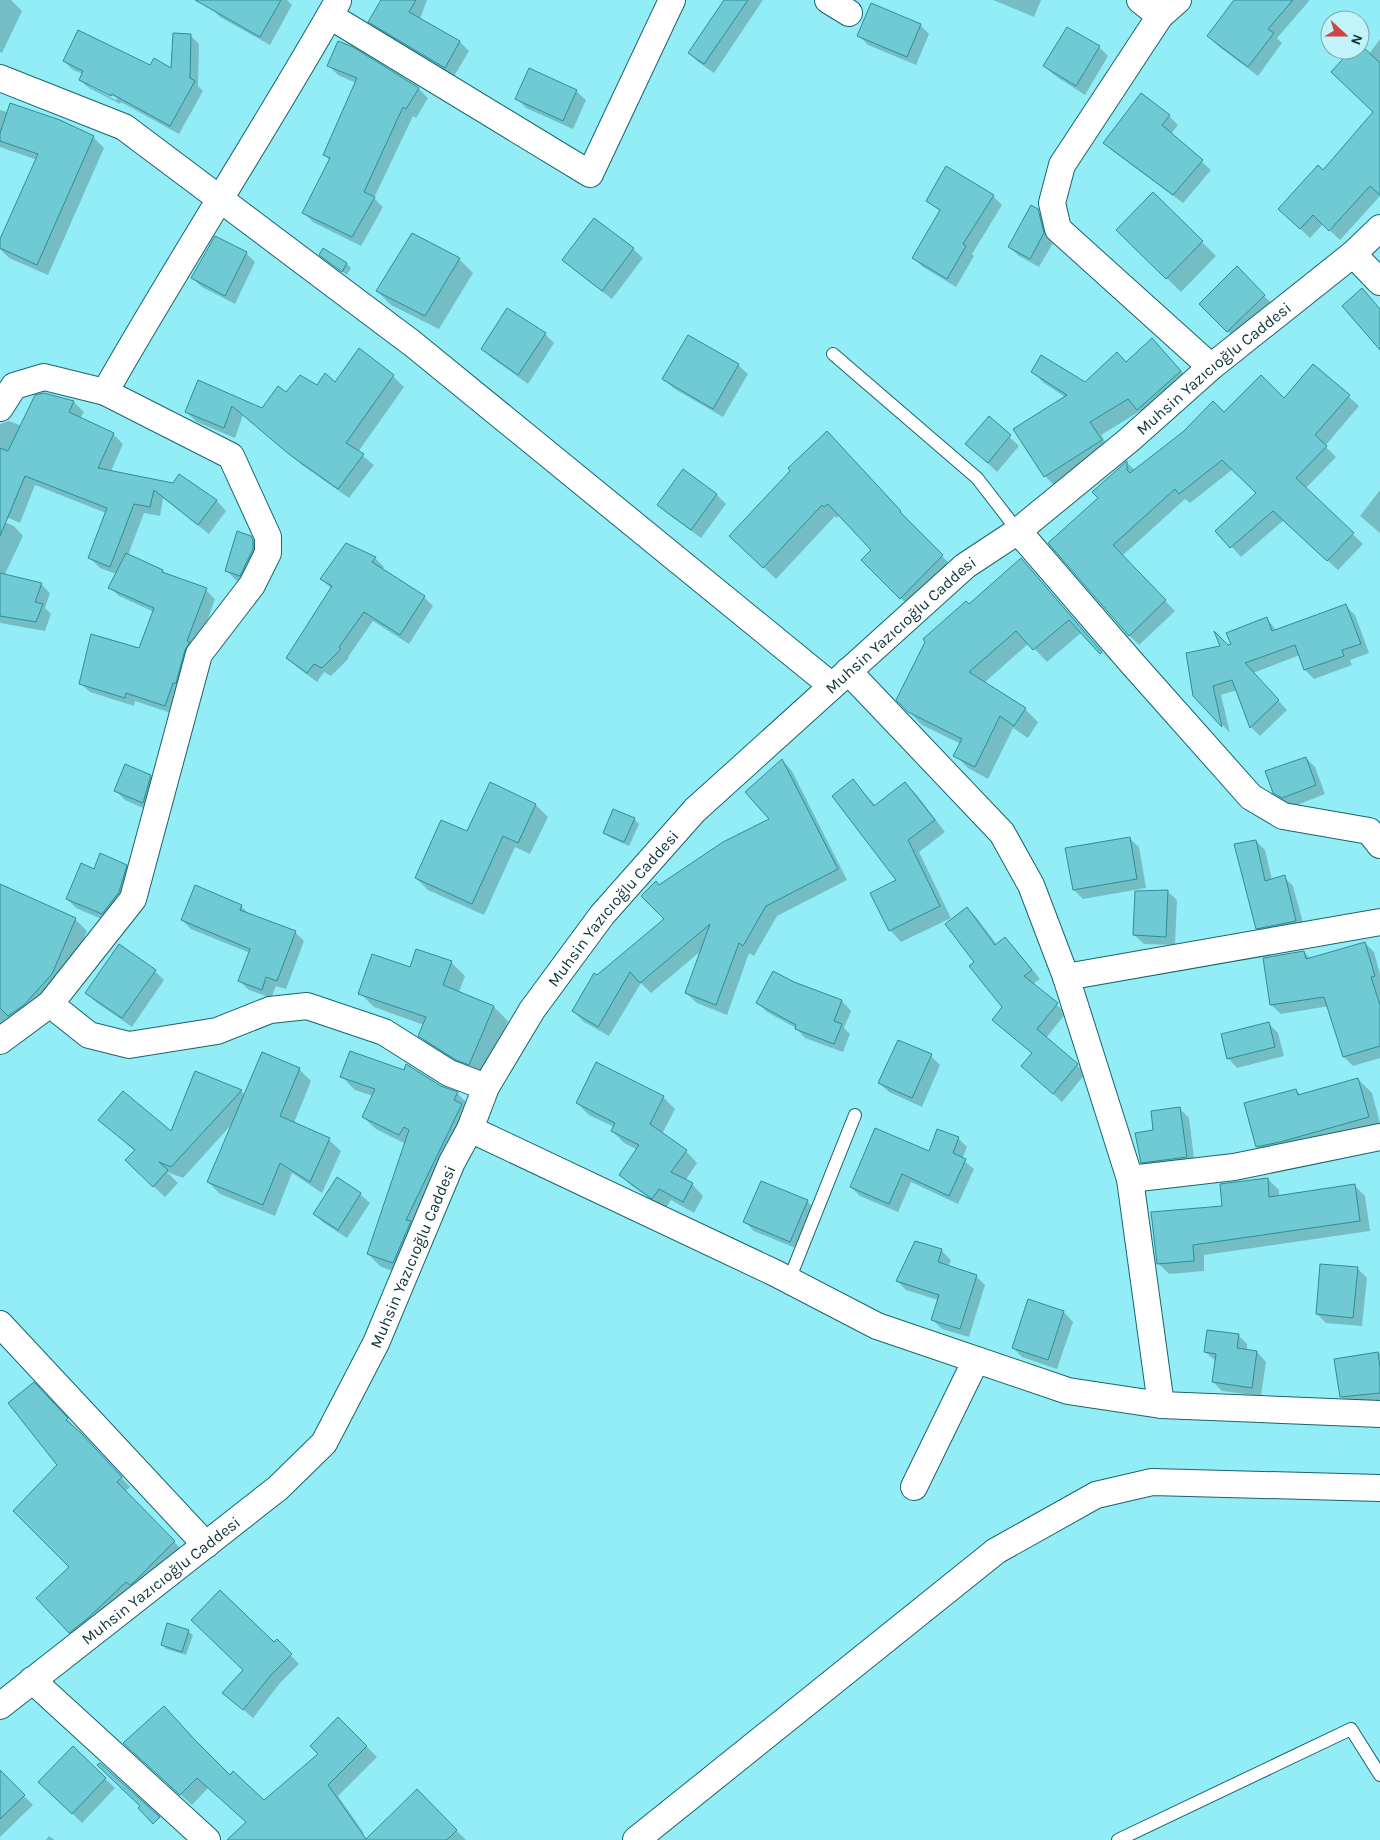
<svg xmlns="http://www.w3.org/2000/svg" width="1380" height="1840" viewBox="0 0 1380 1840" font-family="Karla,sans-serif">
<rect width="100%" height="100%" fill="#93edf7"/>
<g fill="#0003" fill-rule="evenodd">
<path d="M0,0H11L22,11L2,53L0,52Z"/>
<path d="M216,0H287L292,5L270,45L220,17L211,8Z"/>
<path d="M382,0H427L420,19L460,42L469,51L454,76L379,31L370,21Z"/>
<path d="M725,0H763L714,73L698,62L689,53Z"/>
<path d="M993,0H1041L1034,17Z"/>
<path d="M1236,0H1310L1277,38L1282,43L1258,76L1218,46L1208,36Z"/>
<path d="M920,25L929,34L916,65L868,45L859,36Z"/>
<path d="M190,35L199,44L198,86L203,91L179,134L121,102L120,104L89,88L80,80L83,74L73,70L64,61L151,67L172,70ZM89,84L117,98L116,100L89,86Z"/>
<path d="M1380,39V196L1340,240L1323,224L1310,238L1290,219L1323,172L1375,113L1353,50H1360V46L1369,54Z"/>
<path d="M1099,47L1108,56L1085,95L1054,75L1045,66Z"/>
<path d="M352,48L419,89L428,98L416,118L413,116L374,198L383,207L361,246L313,222L304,213L330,161L325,155L356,83L338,75L329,66Z"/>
<path d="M576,91L586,100L573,129L526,108L517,99Z"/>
<path d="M0,110L93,137L104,148L48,275L9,258L0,249V242L37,160L0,147Z"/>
<path d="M1169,116L1178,125L1171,134L1211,170L1183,203L1114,152L1105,143Z"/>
<path d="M947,168L993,196L1002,205L972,254L974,256L956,287L923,267L914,258L941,212L928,201Z"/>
<path d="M1153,194L1216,256L1181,292L1117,230Z"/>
<path d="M1037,210L1047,220L1053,243L1039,267L1019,256L1009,247Z"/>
<path d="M594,220L633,249L643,258L612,299L573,269L564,260Z"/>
<path d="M246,253L255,262L235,304L202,287L192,278Z"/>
<path d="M325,259L347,264L351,268L347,275Z"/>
<path d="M459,259L473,273L439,329L391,305L377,291Z"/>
<path d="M1237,268L1273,305L1237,341L1201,304Z"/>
<path d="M545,334L554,343L528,384L492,358L482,349Z"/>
<path d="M689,336L738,365L748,374L723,417L673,388L664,379Z"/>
<path d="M1152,339L1192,383L1150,421L1140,411L1101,435L1112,452L1057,488L1045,476L1065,397L1044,383L1032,371L1085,383L1126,363Z"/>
<path d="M359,349L393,376L404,387L358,452L374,465L349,498L302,465L243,415L235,438L197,422L186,412L198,382L262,410L317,387L335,383Z"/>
<path d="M1313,365L1359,406L1325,446L1336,457L1305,489L1363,544L1338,570L1284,520L1241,557L1217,531L1258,493L1233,469L1190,503L1185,499L1122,556L1175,611L1139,645L1129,635L1099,498L1094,492L1127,463L1135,470L1224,414L1284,399Z"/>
<path d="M74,402L84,412L80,418L113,434L123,444L111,471L174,484L179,476L217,501L226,511L209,534L163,498L160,516L144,513L128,555L163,571L166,575L206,590L215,599L174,714L135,701L134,706L90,692L80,683L140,650L154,612L119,596L110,587L116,574L100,568L90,558L106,513L35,485L20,523L0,514V424L9,421L22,426Z"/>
<path d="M989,418L1019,446L997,472L967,444Z"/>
<path d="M839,445L912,524L911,525L954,568L913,610L862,560L873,550L840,515L837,518L835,516L776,579L743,548Z"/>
<path d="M683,471L717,495L726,504L701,538L668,514L659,505Z"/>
<path d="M1380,490V533L1360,516Z"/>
<path d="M0,520L14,526L23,536L4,576L41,584L50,593L45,608L51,614L45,631L0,623Z"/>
<path d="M250,537L260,547L249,585L236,580L227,571Z"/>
<path d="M375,558L384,567L382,570L424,597L433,606L409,644L373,621L348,657L349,658L331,676L324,672L317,682L297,667L287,658L332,589L321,579Z"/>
<path d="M1021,560L1114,665L1082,632L1047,662L1029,643L984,683L1025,709L1038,722L1028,738L1013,728L988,779L968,768L955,755L961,744L922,725L898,700L969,605Z"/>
<path d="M1346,606L1355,615L1369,653L1350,660L1352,665L1314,679L1305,670L1300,655L1253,673L1287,710L1260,736L1251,727L1237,690L1221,695L1230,733L1194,695L1228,646L1267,619L1277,631Z"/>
<path d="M1306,758L1315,767L1325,794L1292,807L1284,802L1274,792Z"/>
<path d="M782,760L792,771L847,880L777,916L754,956L749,953L727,1015L697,1003L686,993L702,950L651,993L641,983L609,1036L584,1022L573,1011L597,977L666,919L659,886L771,819Z"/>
<path d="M150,776L159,786L152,812L125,800L115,790Z"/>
<path d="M853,781L876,806L905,783L917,795L945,832L919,852L951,918L901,942L890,930L897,881Z"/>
<path d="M536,805L548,817L530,854L515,847L484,915L428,890L416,878L468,833Z"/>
<path d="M634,819L639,824L629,846L609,837L605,833Z"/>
<path d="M1129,838L1139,847L1146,888L1083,899L1074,890Z"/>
<path d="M1256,841L1265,850L1272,880L1284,877L1293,886L1305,930L1266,937L1257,928Z"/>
<path d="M126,866L135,875L111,923L76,908L67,899L94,871Z"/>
<path d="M0,886L75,919L87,931L64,986L0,1033Z"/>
<path d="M1167,891L1177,900L1175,945L1144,944L1134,935Z"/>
<path d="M241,906L250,915L295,932L304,941L286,989L276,986L271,998L249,990L239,981L250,953L191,929L182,920Z"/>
<path d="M967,908L976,917L997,945L1005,938L1014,947L1040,979L1033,984L1066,1013L1046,1038L1086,1073L1062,1102L1022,1066L1033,1054L993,1020L1004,1007L976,963Z"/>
<path d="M1365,943L1374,952L1380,974V1058L1353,1066L1344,1057L1329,1006L1281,1014L1271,1005L1304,952L1311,959Z"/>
<path d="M451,962L465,976L459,992L494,1007L508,1021L483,1078L434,1050L420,1036L424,1025L374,1007L360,993L410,969Z"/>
<path d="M155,971L164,980L132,1027L96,1002L86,993Z"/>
<path d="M794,984L842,1001L851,1011L844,1028L850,1034L843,1052L805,1038L796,1028L767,1012L758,1003Z"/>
<path d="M1269,1024L1278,1033L1284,1056L1237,1068L1228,1058Z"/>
<path d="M931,1056L940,1065L922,1107L889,1092L879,1083Z"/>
<path d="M299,1069L311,1081L294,1123L329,1140L341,1151L322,1193L292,1173L275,1216L220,1194L208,1182L233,1123L183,1178L167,1172L178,1183L165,1197L138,1172L135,1151L100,1120L171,1133L241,1091L245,1095Z"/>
<path d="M342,1077L440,1087L457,1093L470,1106L406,1275L381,1267L368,1254L406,1144L376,1129L363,1117L373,1096L355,1090Z"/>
<path d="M1358,1079L1372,1093L1380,1123V1131L1272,1161L1257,1146L1296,1090L1301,1095Z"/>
<path d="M663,1097L675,1109L662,1134L686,1151L697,1163L685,1181L692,1184L703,1196L694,1213L671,1200L665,1209L632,1186L620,1175L638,1150L624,1143L612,1131L614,1127L589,1115L577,1103Z"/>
<path d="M1180,1109L1189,1118L1195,1166L1151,1171L1142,1162L1155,1131Z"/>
<path d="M958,1138L967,1147L962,1159L974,1169L958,1204L911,1182L898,1212L860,1196L851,1187L930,1153Z"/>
<path d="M337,1179L360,1194L370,1203L347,1238L324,1223L314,1214Z"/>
<path d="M1268,1179L1279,1190V1196L1354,1185L1365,1196L1370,1231L1204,1255V1271L1169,1274L1158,1263L1223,1207Z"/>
<path d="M807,1201L816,1211L800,1250L754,1231L745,1222Z"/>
<path d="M941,1250L951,1260L948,1267L976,1276L985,1285L969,1337L942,1329L932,1319L938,1300L906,1290L897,1281Z"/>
<path d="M1357,1268L1367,1278L1362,1326L1326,1323L1317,1314Z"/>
<path d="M1029,1301L1064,1312L1073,1322L1057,1369L1022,1357L1013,1348Z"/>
<path d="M1238,1335L1247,1344V1351L1257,1352L1266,1362L1261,1396L1222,1391L1213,1382L1216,1361L1205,1352Z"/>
<path d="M1380,1353V1403L1351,1406L1342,1397L1336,1360Z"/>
<path d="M43,1393L130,1487L125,1492L183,1551L79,1641L70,1632L71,1567L59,1465Z"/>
<path d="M188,1631L193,1635L186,1655L166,1649L162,1644Z"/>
<path d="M277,1641L299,1664L280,1683L253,1718L224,1693Z"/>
<path d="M338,1718L377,1757L338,1796L364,1833L354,1840H229L247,1823L209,1787L192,1805L135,1753L203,1751L230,1776L264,1801L320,1754Z"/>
<path d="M73,1748L115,1788L82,1823L49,1791Z"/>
<path d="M8,1780L33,1805L0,1837V1788Z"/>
<path d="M417,1791L466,1840H368Z"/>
<path d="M49,1836L55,1840H46Z"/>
</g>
<g fill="#70cad4" stroke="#2e8d97">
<path d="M195,0H281L260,37Z"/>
<path d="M381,0H416L409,12L460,41L445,68L368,22Z"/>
<path d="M724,0H748L704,64L688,53Z"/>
<path d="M1234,0H1293L1268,29L1274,33L1248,67L1207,36Z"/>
<path d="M871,3L921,24L907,57L857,36Z"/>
<path d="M1067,27L1100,46L1076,86L1043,66Z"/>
<path d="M78,30L150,65L154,58L171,68L173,33L191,34L190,78L195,81L170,126L112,94L111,96L79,80L83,71L63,61Z"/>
<path d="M338,41L353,47L419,88L406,109L403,107L364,192L375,197L352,237L302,213L330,158L323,155L357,78L327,66Z"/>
<path d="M1360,44L1380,63V195L1370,186L1329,231L1313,215L1300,229L1278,209L1318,165L1323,170L1373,112L1331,72L1351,50H1360Z"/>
<path d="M529,68L577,90L563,121L515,99Z"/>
<path d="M1141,93L1170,115L1162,125L1203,160L1173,195L1103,143Z"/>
<path d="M10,103L60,120L94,136L37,265L0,248V239L38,154L0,141V133Z"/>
<path d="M946,166L994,195L963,244L966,246L947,279L912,258L940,210L926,201Z"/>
<path d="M1153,192L1203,241L1166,279L1116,230Z"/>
<path d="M1031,205L1038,209L1044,233L1030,259L1008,247Z"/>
<path d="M594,218L634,248L602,291L562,260Z"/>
<path d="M412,233L460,258L425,316L376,291Z"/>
<path d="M215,236L247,252L225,296L191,278Z"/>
<path d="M323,248L347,263L342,272L319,255Z"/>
<path d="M1237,266L1265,295L1227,332L1199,304Z"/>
<path d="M1362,288L1380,309V350L1342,306Z"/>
<path d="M507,308L546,333L518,375L481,349Z"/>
<path d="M688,335L739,364L713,409L662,379Z"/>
<path d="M1152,338L1181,371L1137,410L1128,399L1090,422L1102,440L1044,477L1013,429L1067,395L1031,372L1041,355L1085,382L1117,352L1126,362Z"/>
<path d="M359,348L394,375L346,443L364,454L338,489L290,455L232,406L224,428L185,412L198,380L262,408L278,386L286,392L300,375L317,385L325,373L335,382Z"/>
<path d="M1313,364L1350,395L1315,435L1327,446L1296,478L1354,533L1327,561L1273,511L1230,548L1215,531L1256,493L1222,460L1179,494L1175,489L1113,545L1166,600L1129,636L1048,543L1098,498L1092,492L1127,461V470L1130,473L1184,431L1213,401L1224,412L1261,375L1284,398Z"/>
<path d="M44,393L74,401L69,412L114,433L98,468L173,483L179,474L217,500L198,525L154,490L150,507L134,504L110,567L88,558L107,508L25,476L0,536V448L8,451L35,395Z"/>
<path d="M989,416L1011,435L988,463L965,444Z"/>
<path d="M827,431L901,511L900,512L943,555L900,599L861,560L871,550L828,504L824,507L822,505L763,568L729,536L790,471L788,468Z"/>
<path d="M683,469L717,494L691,530L657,505Z"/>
<path d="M237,531L251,536L253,540V549L240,576L225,571Z"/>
<path d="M346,543L376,557L372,562L425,596L400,635L364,612L339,647L341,649L322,668L314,664L307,673L286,658L332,586L320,579Z"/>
<path d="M126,553L163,570L162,572L207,588L187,641L190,642L185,650L176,683H173L165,706L126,693L125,698L79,684L91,634L139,648L154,608L108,588Z"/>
<path d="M1021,558L1102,652L1100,654L1069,620L1033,650L1016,631L969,672L1026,708L1014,726L1000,716L975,767L953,756L962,739L908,712L896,700L925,642L923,639L966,601L969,604Z"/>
<path d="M0,573L42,583L35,602L43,604L36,622L0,616Z"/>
<path d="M1346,604L1361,644L1342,650L1344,656L1304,670L1295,645L1245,663L1279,700L1250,728L1232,680L1213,686L1222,727L1193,696L1186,653L1220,646L1214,631L1228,645L1231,644L1226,633L1267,617L1272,631Z"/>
<path d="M1306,757L1316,785L1282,798L1273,793L1265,771Z"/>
<path d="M782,759L838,869L766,906L743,946L739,943L716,1005L685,993L710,924L640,983L630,972L598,1027L572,1011L594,973L597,975L664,919L641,896L656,881L659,885L723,842L769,819L745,792Z"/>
<path d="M125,764L151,775L143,803L114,791Z"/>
<path d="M853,779L874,806L905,782L935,820L908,840L940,906L889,931L870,893L896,880L832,796Z"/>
<path d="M490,782L536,804L518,843L503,836L472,904L415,878L441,820L467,831Z"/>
<path d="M613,809L635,818L624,842L603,833Z"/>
<path d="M1130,837L1137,879L1073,890L1065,848Z"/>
<path d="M1256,840L1265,881L1285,875L1296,921L1256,929L1234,844Z"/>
<path d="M100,853L127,865L119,892L102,914L66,899L81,863L94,869Z"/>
<path d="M0,884L76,918L52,974L24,1005L8,1016L0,1008Z"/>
<path d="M195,885L242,905L240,910L296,931L277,981L266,977L262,990L238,981L250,949L181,920Z"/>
<path d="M1168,890L1166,937L1133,935L1135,891Z"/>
<path d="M967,907L995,945L1005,937L1032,970L1024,976L1058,1003L1037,1029L1078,1064L1053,1094L1021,1066L1032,1053L992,1020L1002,1007L969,966L974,962L945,924Z"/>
<path d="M1365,942L1375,976L1371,977L1380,1005V1046L1343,1057L1324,997L1270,1005L1263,958L1304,951L1306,959Z"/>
<path d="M119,944L156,970L122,1018L85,993Z"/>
<path d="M416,949L452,961L443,985L494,1006L469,1065L456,1060L418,1036L426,1017L358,994L372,954L410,967Z"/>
<path d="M773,971L794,982L842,1000L834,1021L842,1024L834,1044L795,1029L796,1025L756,1003Z"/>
<path d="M1269,1022L1275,1047L1227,1059L1221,1034Z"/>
<path d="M898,1040L932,1054L912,1098L878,1083Z"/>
<path d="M350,1051L404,1070L406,1064L441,1086L458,1092L454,1100L462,1104L406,1220L411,1221L393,1263L367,1254L409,1130L404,1127L399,1135L362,1117L375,1089L340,1077Z"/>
<path d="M262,1052L300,1068L280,1116L330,1138L310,1182L280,1163L263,1205L207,1182Z"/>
<path d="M596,1062L664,1096L650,1124L687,1150L671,1172L693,1183L683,1202L659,1189L652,1199L619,1175L639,1145L611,1131L615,1123L576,1103Z"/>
<path d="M195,1071L242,1090L171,1167L159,1162L168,1170L153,1187L125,1160L135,1150L98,1120L123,1091L171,1131Z"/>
<path d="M1358,1078L1369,1117L1280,1142L1256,1147L1244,1103L1296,1089L1298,1095Z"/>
<path d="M1180,1107L1187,1157L1141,1163L1135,1133L1153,1130L1151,1111Z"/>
<path d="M875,1128L929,1151L937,1129L959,1137L953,1153L966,1159L949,1196L902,1174L889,1204L850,1187Z"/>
<path d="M337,1177L361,1193L338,1230L313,1214Z"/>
<path d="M1268,1178L1269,1197L1355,1184L1360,1221L1193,1245L1194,1261L1157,1264L1151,1212L1222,1206L1220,1184Z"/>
<path d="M761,1181L808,1200L790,1242L743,1222Z"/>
<path d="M915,1241L942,1249L938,1262L977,1275L960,1329L931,1320L939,1295L896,1281Z"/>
<path d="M1320,1264L1358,1267L1353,1318L1316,1314Z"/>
<path d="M1028,1299L1064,1311L1048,1360L1012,1348Z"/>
<path d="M1207,1330L1239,1334L1237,1348L1257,1351L1252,1388L1212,1382L1216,1354L1204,1352Z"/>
<path d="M1378,1352L1380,1368V1393L1340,1397L1334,1359Z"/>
<path d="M34,1382L68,1418L66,1420L81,1433L122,1477L117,1482L175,1541L134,1582L130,1585L126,1582L88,1618L69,1633L36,1598L69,1567L13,1511L57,1465L8,1403Z"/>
<path d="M220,1590L274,1642L277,1639L292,1654L271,1675L243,1710L222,1693L243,1670L191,1620Z"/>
<path d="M167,1623L189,1630L182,1652L161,1645Z"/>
<path d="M164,1706L195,1740L230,1775L233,1771L264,1800L318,1754L310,1746L338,1717L367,1746L328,1785L366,1839L417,1789L457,1830L447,1840H227L246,1822L197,1778L180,1795L123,1743Z"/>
<path d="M73,1746L106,1778L72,1814L38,1782Z"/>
<path d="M100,1763L160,1817L153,1824L138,1808L140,1806L97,1765Z"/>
<path d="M0,1770L25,1795L0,1819Z"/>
</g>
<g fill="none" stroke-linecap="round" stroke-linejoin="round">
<defs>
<g id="lane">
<path d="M833,354L977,478L1018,531"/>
<path d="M789,1280L855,1115"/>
<path d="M1118,1840L1351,1729L1380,1775"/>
</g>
<g id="street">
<path d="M828,0L849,13"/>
<path d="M1140,0L1160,16"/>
<path d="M1178,0L1160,16L1062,165L1052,203L1058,229L1211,367"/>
<path d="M330,16L590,174L672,0"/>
<path d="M0,78L124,127L413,344L832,686"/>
<path d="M1353,254L1380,282"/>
<path d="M105,392C180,260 263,133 338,1"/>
<path d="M0,408L14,386L44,377L105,392L231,456L268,537V553L252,585L199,654L133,899L50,1004L0,1041"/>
<path d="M1018,531L1131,662L1251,797L1283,816L1369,831L1380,845"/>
<path d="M848,671L1002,833L1031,885L1066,977L1130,1179L1161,1405"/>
<path d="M1066,977L1380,922"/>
<path d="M50,1004L89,1035L129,1045L217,1031L270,1010L307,1006L384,1032L449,1073L486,1087"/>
<path d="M470,1129L775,1273L877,1326L1068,1391L1161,1405L1380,1414"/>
<path d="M1130,1179L1234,1167L1380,1137"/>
<path d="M0,1324L206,1545"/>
<path d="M914,1487L976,1360"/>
<path d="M32,1680L207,1840"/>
<path id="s1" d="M0,1706L278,1488L324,1443L376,1343L452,1162L470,1129L486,1087L532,1010L602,915L695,810L965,566L1018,531L1129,440L1211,367L1353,254L1380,228"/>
<path d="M636,1840L996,1551L1096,1495L1152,1482L1380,1488"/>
</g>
</defs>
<use href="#lane" stroke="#1b646c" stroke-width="14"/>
<use href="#street" stroke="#1b646c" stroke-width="28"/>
<use href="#lane" stroke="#fff" stroke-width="12"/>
<use href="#street" stroke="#fff" stroke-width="26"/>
</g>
<g text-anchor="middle" stroke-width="4.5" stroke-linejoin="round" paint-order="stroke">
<g font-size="16" fill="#0e353a" stroke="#c1f4fa">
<text dy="6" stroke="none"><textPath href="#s1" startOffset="1839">Muhsin Yazıcıoğlu Caddesi</textPath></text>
<text dy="6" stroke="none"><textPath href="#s1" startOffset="1434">Muhsin Yazıcıoğlu Caddesi</textPath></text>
<text dy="6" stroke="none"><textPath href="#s1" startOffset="1029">Muhsin Yazıcıoğlu Caddesi</textPath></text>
<text dy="6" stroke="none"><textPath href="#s1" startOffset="624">Muhsin Yazıcıoğlu Caddesi</textPath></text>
<text dy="6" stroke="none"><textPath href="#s1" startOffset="204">Muhsin Yazıcıoğlu Caddesi</textPath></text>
</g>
</g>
<g transform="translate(1345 35) rotate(111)"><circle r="24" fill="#c1f4fa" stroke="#79a8ad"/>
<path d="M0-4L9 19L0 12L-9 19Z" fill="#d24341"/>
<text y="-8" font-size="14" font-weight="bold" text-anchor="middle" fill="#0e353a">N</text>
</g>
</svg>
